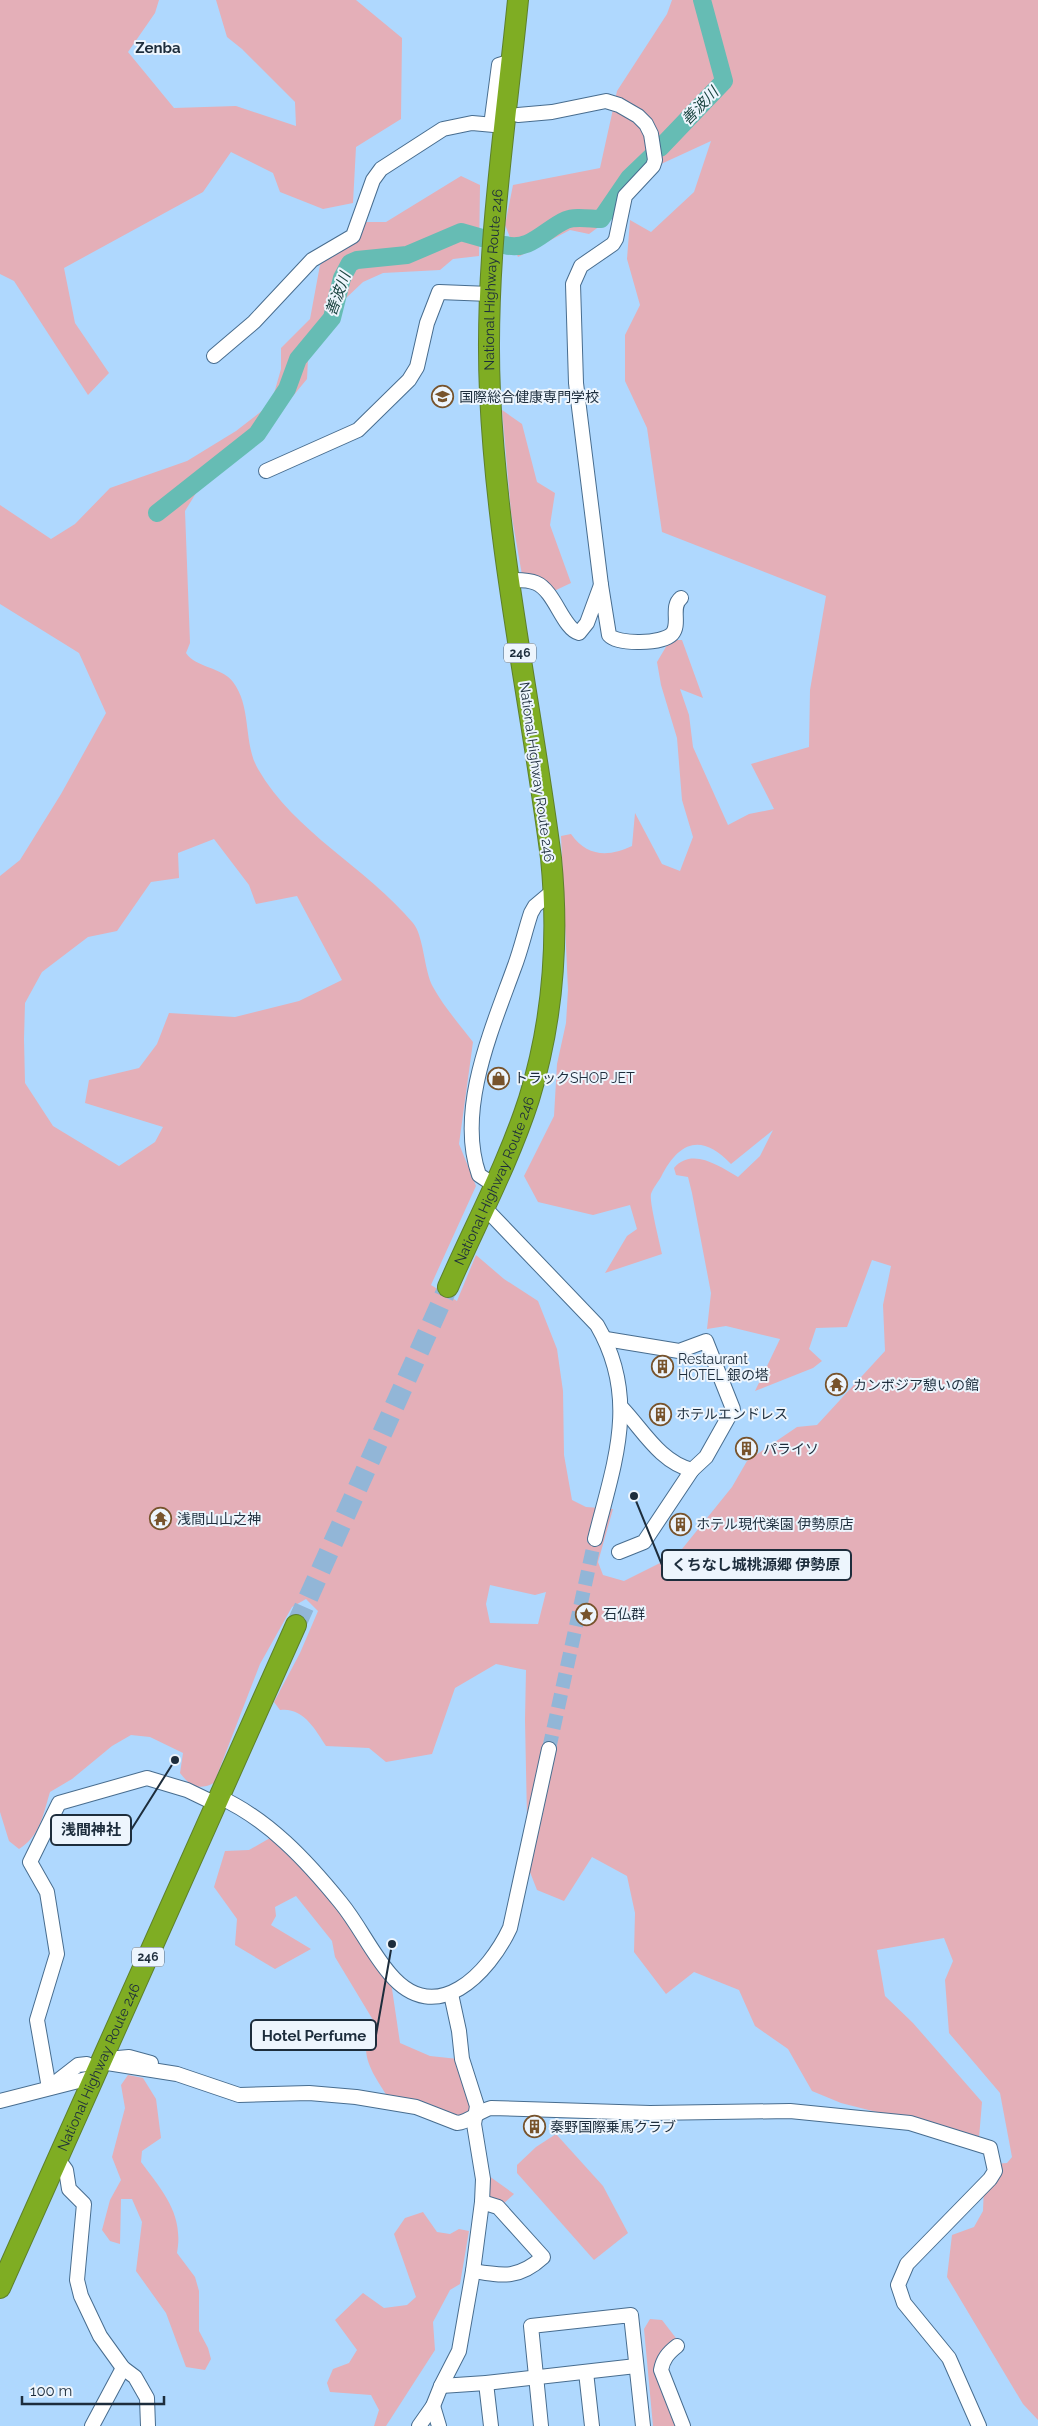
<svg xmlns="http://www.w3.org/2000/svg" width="1038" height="2426" viewBox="0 0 1038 2426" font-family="Raleway,'Noto Sans JP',sans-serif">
<rect width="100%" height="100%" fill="#afd8fe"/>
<g fill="#e4afb8" fill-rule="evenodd">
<path d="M0,0H159L155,13L128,52L174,108L236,106L296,126L295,102L242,49L227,37L216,0H356L402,38L401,119L356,147L353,203L323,209L280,192L273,173L231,152L203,192L64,268L75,323L109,373L88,395L14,281L0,274Z"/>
<path d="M672,0H1038V2420L1023,2404L947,2277L952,2235L974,2227L983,2211L984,2185L994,2164L1007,2163L1012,2157L1000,2093L949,2033L945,1980L953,1961L944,1938L877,1950L885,1996L913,2023L982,2102L979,2138L841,2103L812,2091L788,2049L755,2026L739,1990L694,1972L666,1994L634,1952L635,1913L627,1876L592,1857L564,1901L537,1890L528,1867L525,1720L526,1670L496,1664L455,1688L432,1754L386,1762L369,1748L326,1746C315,1729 303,1707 280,1710L274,1702L300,1653L318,1611L306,1599L292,1607L260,1664L214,1783C198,1791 190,1786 180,1773L183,1753L150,1737L131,1735L112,1746L72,1779L50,1792C43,1815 40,1836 19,1849L9,1841L0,1812V876L20,860L61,794L106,713L79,653L0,604V505L51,539L75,524L110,488L187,461L236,431L271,404L281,369V348L310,319L320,265L366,222H386L461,176L480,185L479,256L453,259L440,270L383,273L363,282L344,300L329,330L308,359L307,379L283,408L201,485L185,511L190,643L186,653C196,668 222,667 233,682C252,707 243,743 258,769C295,833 366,867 413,923C424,936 424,971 433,987C444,1007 460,1025 473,1042L459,1144L476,1186L431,1285L457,1301L476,1255L504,1279L538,1301L557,1349L563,1391L564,1455L572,1500L586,1507L613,1509L598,1562L603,1575L624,1581L678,1554L732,1487L747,1461L797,1427L817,1425L885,1351L883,1305L891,1266L872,1260L847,1327L816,1328L809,1349L822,1361L813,1368L755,1391L780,1339L726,1326L707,1329L711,1293L692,1193L688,1177L676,1175L674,1168C692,1147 719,1166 738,1177L760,1156L773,1130L731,1164C702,1133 679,1141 661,1177C658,1182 653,1188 651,1194C649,1201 660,1244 662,1254L605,1273L627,1236L637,1229L630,1205L593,1215L538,1202L524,1176L554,1116L557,1064L566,1023L568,990L561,836L571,834C587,857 609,857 632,846L635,813L662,864L680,871L693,837L682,800L677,738L661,685L657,662L670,640H682L703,698L680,689L689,715L693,747L728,825L749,814L774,809L751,764L809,747L810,690L826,596L662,532L647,428L625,381V335L640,305L627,259L630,220L651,232L694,192L711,141L622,182L615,215L589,234L570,230L518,257L505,225L513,185L600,168L617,91L667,14ZM214,839L249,885L256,904L297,896L342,980L299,1001L235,1017L169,1013L157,1044L139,1068L89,1080L85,1103L163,1127L155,1142L119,1166L53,1126L25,1083L24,1039L25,1003L42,972L88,937L117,931L151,882L179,878L178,853ZM490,1585L535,1595L546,1592L538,1624L490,1623L486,1604Z"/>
<path d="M502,410L522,424L537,482L555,493L550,525L571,583L554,591L522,575L511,512Z"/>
<path d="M270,1838L324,1890L391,1982L400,2043L430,2056L458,2059L472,2110L458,2118L389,2099C371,2070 357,2055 373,2020L335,1957L332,1941L296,1896L275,1907L276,1916L271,1925L311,1949L275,1969L235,1945L237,1919L214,1887L225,1851L249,1850Z"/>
<path d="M128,2075L143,2078L156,2099L161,2138L142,2151L141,2162C163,2192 184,2214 177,2253L195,2277L199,2291V2331L208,2348L211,2359L205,2370L186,2367L166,2313L136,2271L142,2222L132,2199H121L120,2244L110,2241L102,2230L110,2200L121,2180L112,2157L125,2108L121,2085Z"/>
<path d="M556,2134L603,2186L628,2233L594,2260L517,2173V2165L536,2147Z"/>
<path d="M489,2176L514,2194L502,2205L488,2197Z"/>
<path d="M423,2212L437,2232L450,2234L459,2229L469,2231L460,2284L450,2290L433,2322L435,2350L386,2426H374L379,2410L371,2395L330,2392L327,2383L333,2369L349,2363L357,2350L335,2320L363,2293L384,2308L407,2305L416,2297L394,2234L405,2218Z"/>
<path d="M650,2319L662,2320L679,2342L661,2360L679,2426H653L644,2329Z"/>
</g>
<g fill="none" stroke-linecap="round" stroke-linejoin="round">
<g stroke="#66bcb4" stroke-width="18">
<path d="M660,148L724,81L702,0"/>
<path d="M505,245C530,252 545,229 566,220C575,216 591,219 601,219L629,178L652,156"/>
<path d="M157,513L257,434L287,389L298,359L332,318L342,278L350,263L357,260L407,255L461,232L482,238"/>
</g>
<path stroke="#92b6d7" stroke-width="14" stroke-dasharray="14 7" stroke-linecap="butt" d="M549,1749L595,1539"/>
<path stroke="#92b6d7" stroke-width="20" stroke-dasharray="20 10" stroke-linecap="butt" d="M296,1625L448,1287"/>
<defs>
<g id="minor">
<path d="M518,115L552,112L606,101L619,105L638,116L646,124L651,134L655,160L653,166L625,196L616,239L613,244L581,266L573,284L576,383L601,585"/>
<path d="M492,118L499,65L512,61"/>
<path d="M214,356L254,322L312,260L353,236L373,180L381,169L443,129L472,123L505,126"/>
<path d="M266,471L358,430L409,380L417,367L427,323L439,292L490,294"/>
<path d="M508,580C517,580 527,579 536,583C555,591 563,629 579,633L587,623L601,585L609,635C618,645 662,644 672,634C681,624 670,607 681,598"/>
<path d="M494,1185L479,1175C456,1110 492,1029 514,968C521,950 525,931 531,913L535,906L554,890"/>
<path d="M484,1207L597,1325C640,1399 614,1463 595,1539"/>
<path d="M606,1339L679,1351L706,1341L733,1409L706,1457L692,1470C660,1462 643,1430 622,1408"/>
<path d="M619,1552L644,1542L692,1470"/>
<path d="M219,1797C268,1819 307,1861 341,1903C359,1925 371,1952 390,1974C436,2029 489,1973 510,1928L549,1749"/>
<path d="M118,2058L129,2057L151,2063"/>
<path d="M101,2062L177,2074L239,2095L309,2093L356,2097L416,2107L457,2123C470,2122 478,2111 491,2108L650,2113L790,2111L910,2123L990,2148L995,2171L990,2179L907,2264L898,2285L904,2303L949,2358L979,2426"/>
<path d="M51,2086L78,2065L87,2064"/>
<path d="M49,2088L37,2020L57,1954L47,1892L30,1862L59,1803L147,1778L187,1790L216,1804"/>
<path d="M0,2101L94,2077"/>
<path d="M58,2159L66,2170L69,2189L84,2204L77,2280L81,2296L100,2336L123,2368L135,2377L147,2398L148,2426"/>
<path d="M473,2271C503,2276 519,2279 543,2257L498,2207L482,2202"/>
<path d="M677,2346C668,2353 663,2359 661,2370L683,2426"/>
<path d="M586,2372L592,2426"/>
<path d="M486,2383L491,2426"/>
<path d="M441,2386L486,2383L636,2366"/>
<path d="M433,2406L439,2426"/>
<path d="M92,2426L123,2368"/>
<path d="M419,2426L433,2406L441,2386L459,2351L473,2271L482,2202L483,2179L474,2124L477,2106L462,2059L459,2031L451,1994"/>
<path d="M541,2426L531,2326L631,2315L643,2426"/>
</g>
<g id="highway">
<path id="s1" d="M448,1287C475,1225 508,1164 529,1099C553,1021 559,939 551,858C531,703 497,550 490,393C484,262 505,131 518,0"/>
<path id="s2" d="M0,2288L296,1625"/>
</g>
</defs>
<use href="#minor" stroke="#486d8f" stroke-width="16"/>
<use href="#highway" stroke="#5d802c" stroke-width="22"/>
<use href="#minor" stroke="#fff" stroke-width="14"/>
<use href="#highway" stroke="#7fad23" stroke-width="20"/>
</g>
<defs>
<symbol id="school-ring" viewBox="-11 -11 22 22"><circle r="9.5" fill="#edf5fd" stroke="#77532c" stroke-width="1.5"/><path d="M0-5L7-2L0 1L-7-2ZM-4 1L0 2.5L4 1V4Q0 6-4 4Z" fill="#77532c"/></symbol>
<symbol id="shop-ring" viewBox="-11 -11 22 22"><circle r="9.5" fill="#edf5fd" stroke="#77532c" stroke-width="1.5"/><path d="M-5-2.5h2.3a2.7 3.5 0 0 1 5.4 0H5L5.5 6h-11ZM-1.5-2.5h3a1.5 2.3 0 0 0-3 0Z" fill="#77532c"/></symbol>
<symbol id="building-ring" viewBox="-11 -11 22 22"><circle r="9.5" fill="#edf5fd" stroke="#77532c" stroke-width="1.5"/><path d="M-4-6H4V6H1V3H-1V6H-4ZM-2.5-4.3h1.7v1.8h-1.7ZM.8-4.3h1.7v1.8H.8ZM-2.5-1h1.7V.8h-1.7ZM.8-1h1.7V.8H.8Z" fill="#77532c"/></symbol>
<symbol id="temple-ring" viewBox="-11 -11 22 22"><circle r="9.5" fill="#edf5fd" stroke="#77532c" stroke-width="1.5"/><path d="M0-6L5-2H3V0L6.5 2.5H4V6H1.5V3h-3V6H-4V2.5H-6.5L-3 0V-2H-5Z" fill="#77532c"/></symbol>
<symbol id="sight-ring" viewBox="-11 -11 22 22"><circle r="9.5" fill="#edf5fd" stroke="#77532c" stroke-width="1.5"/><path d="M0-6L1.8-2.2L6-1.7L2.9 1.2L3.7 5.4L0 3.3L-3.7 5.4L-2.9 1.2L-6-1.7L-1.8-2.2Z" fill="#77532c"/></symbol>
</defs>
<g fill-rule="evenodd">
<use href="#school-ring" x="430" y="384" width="25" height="25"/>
<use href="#shop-ring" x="486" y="1066" width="25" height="25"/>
<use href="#building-ring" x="650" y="1354" width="25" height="25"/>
<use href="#temple-ring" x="824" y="1372" width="25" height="25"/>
<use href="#building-ring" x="648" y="1402" width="25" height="25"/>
<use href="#building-ring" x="734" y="1436" width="25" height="25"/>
<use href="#temple-ring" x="148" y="1506" width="25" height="25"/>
<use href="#building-ring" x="668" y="1512" width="25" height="25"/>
<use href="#sight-ring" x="574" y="1602" width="25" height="25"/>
<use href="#building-ring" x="522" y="2114" width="25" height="25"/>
</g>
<g text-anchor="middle" stroke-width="4" stroke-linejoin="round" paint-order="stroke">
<g fill="#edf5fd" stroke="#5b6976" stroke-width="1">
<rect x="504" y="643.5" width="32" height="19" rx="4"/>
<rect x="132" y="1947.5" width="32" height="19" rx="4"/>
</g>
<g font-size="12" font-weight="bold" fill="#1d2d3c">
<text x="520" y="657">246</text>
<text x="148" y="1961">246</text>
</g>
<g font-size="14" fill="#1d2d3c" stroke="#edf5fd">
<text dy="5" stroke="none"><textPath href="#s1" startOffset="1031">National Highway Route 246</textPath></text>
<text transform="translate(537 772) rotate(82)" y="5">National Highway Route 246</text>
<text dy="5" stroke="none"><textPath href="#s1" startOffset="116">National Highway Route 246</textPath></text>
<text dy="5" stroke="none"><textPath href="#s2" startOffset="242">National Highway Route 246</textPath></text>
</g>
<g font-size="14" fill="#1d2d3c" stroke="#edf5fd" text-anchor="start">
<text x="459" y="402">国際総合健康専門学校</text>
<text x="514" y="1083">トラックSHOP JET</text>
<text x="678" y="1364">Restaurant<tspan x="678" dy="16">HOTEL 銀の塔</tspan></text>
<text x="853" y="1390">カンボジア憩いの館</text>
<text x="676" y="1419">ホテルエンドレス</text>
<text x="763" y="1454">パライソ</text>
<text x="177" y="1524">浅間山山之神</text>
<text x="696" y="1529">ホテル現代楽園 伊勢原店</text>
<text x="603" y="1619">石仏群</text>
<text x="550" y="2132">秦野国際乗馬クラブ</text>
</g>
<g font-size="15" font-weight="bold" fill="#1d2d3c" stroke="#edf5fd">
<text x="158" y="53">Zenba</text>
</g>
<g font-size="15" font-style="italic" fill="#1b4440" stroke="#edf5fd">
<text transform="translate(700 106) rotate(-46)" y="5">善波川</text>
<text transform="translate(338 294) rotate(-70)" y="5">善波川</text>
</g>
</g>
<path fill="none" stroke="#1d2d3c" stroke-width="2" d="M634 1496L662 1565M175 1760L131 1830M392 1944L376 2035"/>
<g fill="#1d2d3c" stroke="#edf5fd" stroke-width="2">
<circle cx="634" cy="1496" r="5"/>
<circle cx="175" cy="1760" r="5"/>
<circle cx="392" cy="1944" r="5"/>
</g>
<g fill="#edf5fd" stroke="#1d2d3c" stroke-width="2">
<rect x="662" y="1550" width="189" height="30" rx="5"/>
<rect x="51" y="1815" width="80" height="30" rx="5"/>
<rect x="251" y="2020" width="125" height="30" rx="5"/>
</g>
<g font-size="15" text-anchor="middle" font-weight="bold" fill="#1d2d3c">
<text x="756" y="1570">くちなし城桃源郷 伊勢原</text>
<text x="91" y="1835">浅間神社</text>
<text x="314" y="2041">Hotel Perfume</text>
</g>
<path d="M22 2396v8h142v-8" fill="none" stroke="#1d2d3c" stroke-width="2.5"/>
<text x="30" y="2396" font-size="15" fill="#1d2d3c" stroke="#edf5fd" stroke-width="4" paint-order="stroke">100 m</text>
</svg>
